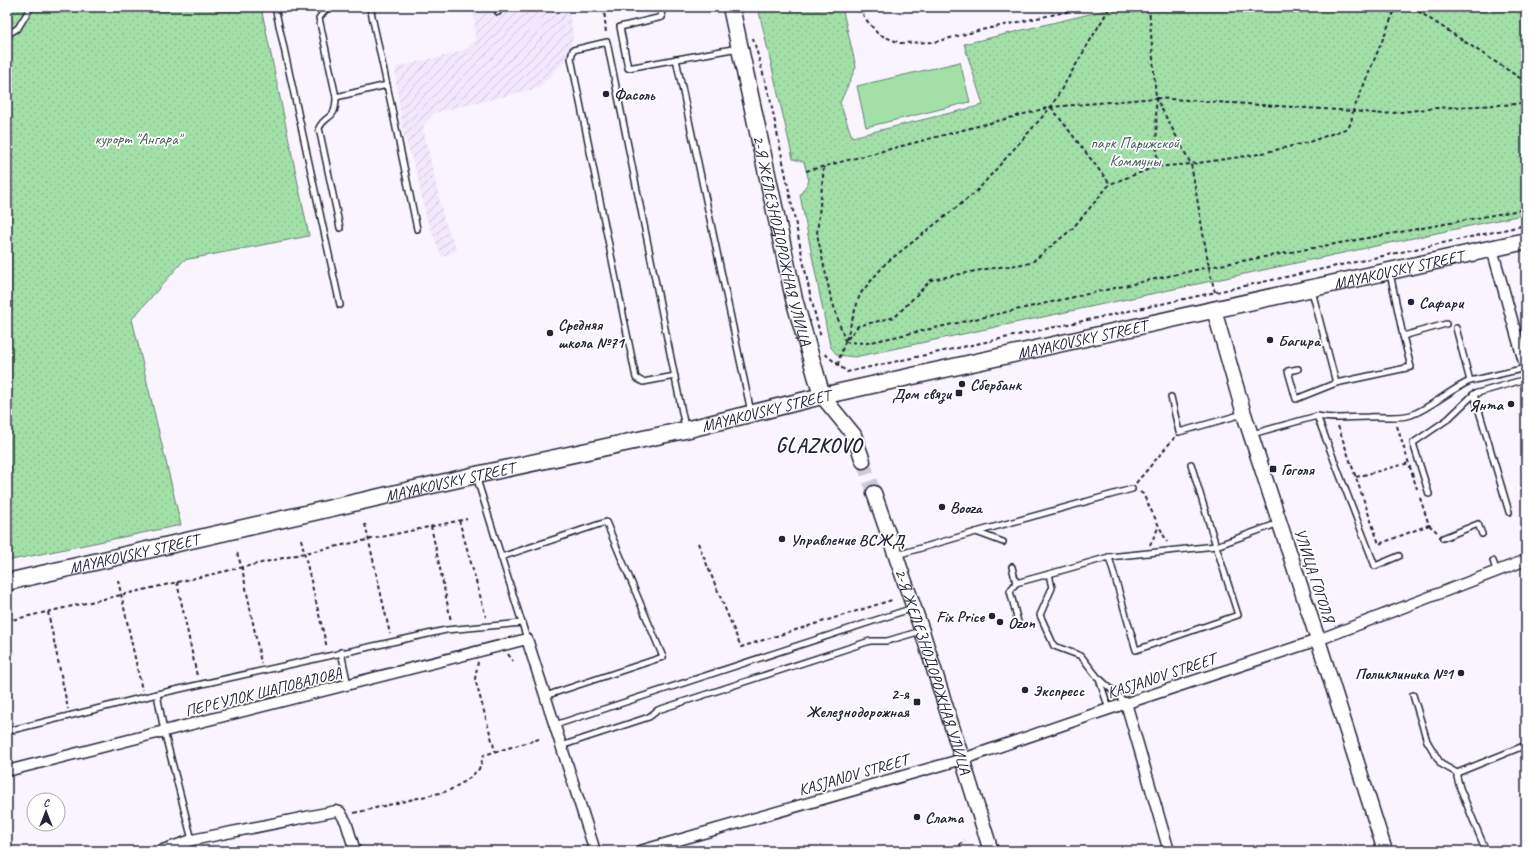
<svg xmlns="http://www.w3.org/2000/svg" width="1533" height="858" viewBox="0 0 1533 858" font-family="Caveat,sans-serif">
<defs>
<pattern id="industrial-furrows" width="10" height="10" patternUnits="userSpaceOnUse"><rect width="10" height="10" fill="#f2e7fc"/><path d="M-1 1l2-2M0 10L10 0M9 11l2-2" fill="none" stroke="#cfc6d9"/></pattern>
<pattern id="park-dots" width="8" height="8" patternUnits="userSpaceOnUse"><rect width="8" height="8" fill="#a2e0a8"/><path d="M2 2h.1M6 6h.1" fill="none" stroke="#8bc092" stroke-width="1.8" stroke-linecap="round"/></pattern>
</defs>
<rect width="100%" height="100%" fill="#f9f4fe"/>
<filter id="ink" filterUnits="userSpaceOnUse"><feTurbulence type="fractalNoise" baseFrequency=".025" numOctaves="2"/><feDisplacementMap in="SourceGraphic" scale="8" xChannelSelector="R" yChannelSelector="G"/><feConvolveMatrix kernelMatrix="1 2 1 2 8 2 1 2 1" color-interpolation-filters="sRGB"/></filter>
<g filter="url(#ink)">
<path fill="url(#industrial-furrows)" d="M474,7H568L573,34L571,48L563,62L539,88L434,113L423,127L444,220L457,250L442,257L426,217L417,174L403,132L396,80V67L453,54L468,48L475,40Z"/>
<g fill="url(#park-dots)" stroke="#628172">
<path d="M7,7H261L309,236L184,260L132,319L181,525L7,561Z"/>
<path d="M758,7H842L856,67L840,103L852,137L983,105L964,44L1119,7H1526V214L855,357L837,355L830,346L800,195L809,181L804,162L793,159Z"/>
</g>
<path fill="#a2e0a8" stroke="#628172" d="M960,62L970,102L866,127L857,86Z"/>
<g fill="none" stroke-linecap="round" stroke-linejoin="round">
<path stroke="#cecad7" stroke-width="14" stroke-dasharray="14 7" stroke-linecap="butt" d="M863,461L874,493"/>
<defs>
<g id="lane">
<path d="M275,7L340,305"/>
<path d="M331,7L327,8L319,18L336,97C336,122 326,113 319,128L340,228"/>
<path d="M660,7L662,17L620,27L628,68L738,48"/>
<path d="M498,12L499,7"/>
<path d="M7,35L18,28L31,7"/>
<path d="M676,59L751,412"/>
<path d="M387,85L417,229"/>
<path d="M336,97L387,85L370,7"/>
<path d="M1390,273L1403,336"/>
<path d="M1312,291L1336,383"/>
<path d="M1456,328L1470,381L1526,368"/>
<path d="M1298,369L1288,371L1296,399L1336,383L1411,367L1403,336L1446,324"/>
<path d="M675,376L643,382L636,378L571,58L573,50L607,42L670,353C675,378 680,403 685,427"/>
<path d="M1474,394L1509,512"/>
<path d="M1171,397L1179,432L1243,414"/>
<path d="M1317,416C1336,420 1349,417 1368,417C1383,416 1397,419 1411,415C1431,408 1449,390 1470,381"/>
<path d="M1252,434L1317,416L1375,566L1399,556"/>
<path d="M476,476L527,639"/>
<path d="M1429,494L1413,443L1448,419L1474,394L1526,379"/>
<path d="M976,532L1132,489"/>
<path d="M1443,538L1478,524L1482,534"/>
<path d="M897,555L976,532L1003,542"/>
<path d="M501,557L606,522L663,657L545,696"/>
<path d="M1109,557L1136,650L1238,615L1216,546L1191,464"/>
<path d="M1493,561L1497,572"/>
<path d="M1012,567L1016,583L1049,574L1052,588L1040,615L1054,646L1081,656L1099,679L1109,709"/>
<path d="M1049,574L1109,557L1216,546L1279,523"/>
<path d="M1016,583L1010,591L1018,622"/>
<path d="M341,652L348,685"/>
<path d="M1100,679L1126,703"/>
<path d="M157,694L164,731L192,840"/>
<path d="M1413,695L1427,741L1441,764L1457,773"/>
<path d="M555,725L913,608"/>
<path d="M12,730L157,694L446,630L522,623"/>
<path d="M561,746L649,717L658,710L870,641H887L921,631"/>
<path d="M1486,851L1460,788L1457,777V773L1526,745"/>
</g>
<g id="street">
<path d="M1492,249L1526,369"/>
<path d="M1126,703L1169,851"/>
<path d="M7,771L527,639L595,851"/>
<path d="M160,851L192,840L336,811L340,812L346,822L355,851"/>
<path d="M640,851L963,759L1109,709L1318,640L1526,560"/>
</g>
<g id="secondary">
<path d="M1214,310L1244,414L1318,640L1385,851"/>
<path d="M822,396L854,435L863,461"/>
<path id="s1" d="M874,493L922,631L991,851"/>
</g>
<g id="primary">
<path id="s2" d="M731,7L794,299L822,396"/>
<path id="s3" d="M7,582L476,475L685,430L822,396L1526,241"/>
</g>
</defs>
<use href="#lane" stroke="#22223b" stroke-width="8"/>
<use href="#street" stroke="#22223b" stroke-width="13"/>
<use href="#secondary" stroke="#22223b" stroke-width="17"/>
<use href="#primary" stroke="#22223b" stroke-width="19"/>
<g stroke="#22223b" stroke-width="2" stroke-dasharray="4 3" stroke-linecap="butt">
<path d="M604,7L606,34"/>
<path d="M861,7L864,17L878,34L900,43L935,42L981,30L1089,7"/>
<path d="M1149,7L1156,98L1157,167"/>
<path d="M1369,7L1372,9L1394,12L1397,7"/>
<path d="M1412,7L1526,82"/>
<path d="M1394,12L1353,111L1383,114L1436,108L1517,104L1526,101"/>
<path d="M753,38L770,98L810,294L821,338"/>
<path d="M1051,107L1110,184"/>
<path d="M824,167L817,234L830,294L845,341"/>
<path d="M806,171L1051,107L1156,98L1191,164L1210,273L1215,292"/>
<path d="M846,340L860,294L886,263L976,192L1051,107L1110,7"/>
<path d="M845,342L867,343L1209,267L1526,209"/>
<path d="M825,354L847,372L1526,225"/>
<path d="M838,365L839,359L845,342L858,326L895,317L931,280L986,269L1031,263L1072,229L1110,184L1155,167L1191,164L1254,155L1309,142L1348,128L1351,123L1353,111L1156,98"/>
<path d="M1338,426L1379,544L1429,525L1419,495"/>
<path d="M1397,426L1417,489"/>
<path d="M1356,477L1409,463"/>
<path d="M1136,483L1175,437"/>
<path d="M1140,492L1143,494L1167,542"/>
<path d="M459,520L486,617"/>
<path d="M365,524L390,634"/>
<path d="M1429,525L1437,532"/>
<path d="M431,526L451,621"/>
<path d="M301,539L327,648"/>
<path d="M698,543L741,647L892,600"/>
<path d="M1150,545L1159,526"/>
<path d="M237,553L242,568L261,663"/>
<path d="M118,580L142,690"/>
<path d="M177,582L197,676"/>
<path d="M9,604L12,619"/>
<path d="M48,612L68,709"/>
<path d="M7,621L305,553L467,519"/>
<path d="M508,654L513,661"/>
<path d="M478,662L475,679L495,751"/>
<path d="M7,711L10,722"/>
<path d="M7,746L9,738"/>
<path d="M354,813L448,791L467,780L479,769L484,755L539,739"/>
<path d="M955,851L964,840"/>
</g>
<use href="#lane" stroke="#fff" stroke-width="5"/>
<use href="#street" stroke="#fff" stroke-width="10"/>
<use href="#secondary" stroke="#fff" stroke-width="14"/>
<use href="#primary" stroke="#fff" stroke-width="16"/>
</g>
</g>
<g fill="#22223b" stroke="#fff" stroke-width="1.5">
<circle cx="606" cy="94" r="4"/>
<circle cx="1411" cy="302" r="4"/>
<circle cx="550" cy="333" r="4"/>
<circle cx="1270" cy="340" r="4"/>
<circle cx="962" cy="384" r="4"/>
<rect x="955" y="389" width="8" height="8" rx="2"/>
<circle cx="1511" cy="404" r="4"/>
<rect x="1269" y="465" width="8" height="8" rx="2"/>
<circle cx="942" cy="507" r="4"/>
<circle cx="782" cy="539" r="4"/>
<circle cx="992" cy="616" r="4"/>
<circle cx="1000" cy="622" r="4"/>
<circle cx="1461" cy="673" r="4"/>
<circle cx="1025" cy="690" r="4"/>
<rect x="913" y="698" width="8" height="8" rx="2"/>
<circle cx="917" cy="817" r="4"/>
</g>
<g text-anchor="middle" stroke-width="3.5" stroke-linejoin="round" paint-order="stroke">
<g font-size="16" font-weight="bold" fill="#22223b" stroke="#fff" text-anchor="start">
<text x="614" y="100">Фасоль</text>
<text x="1419" y="308">Сафари</text>
<text x="558" y="330">Средняя<tspan x="558" dy="18">школа №71</tspan></text>
<text x="1278" y="346">Багира</text>
<text x="970" y="390">Сбербанк</text>
<text x="951" y="399" text-anchor="end">Дом связи</text>
<text x="1503" y="410" text-anchor="end">Янта</text>
<text x="1281" y="475">Гоголя</text>
<text x="950" y="513">Booza</text>
<text x="790" y="545">Управление ВСЖД</text>
<text x="984" y="622" text-anchor="end">Fix Price</text>
<text x="1008" y="628">Ozon</text>
<text x="1453" y="679" text-anchor="end">Поликлиника №1</text>
<text x="1033" y="696">Экспресс</text>
<text x="909" y="699" text-anchor="end">2-я<tspan x="909" dy="18">Железнодорожная</tspan></text>
<text x="925" y="823">Слата</text>
</g>
<g font-size="16" fill="#485b5c" stroke="#fff">
<text x="138" y="144">курорт "Ангара"</text>
<text x="1135" y="148">парк Парижской<tspan x="1135" dy="18">Коммуны</tspan></text>
</g>
<g font-size="16" fill="#22223b" stroke="#fff">
<text dy="6" stroke="none"><textPath href="#s2" startOffset="239">2-Я ЖЕЛЕЗНОДОРОЖНАЯ УЛИЦА</textPath></text>
<text dy="6" stroke="none"><textPath href="#s3" startOffset="1426">MAYAKOVSKY STREET</textPath></text>
<text dy="6" stroke="none"><textPath href="#s3" startOffset="1102">MAYAKOVSKY STREET</textPath></text>
<text dy="6" stroke="none"><textPath href="#s3" startOffset="778">MAYAKOVSKY STREET</textPath></text>
<text dy="6" stroke="none"><textPath href="#s3" startOffset="454">MAYAKOVSKY STREET</textPath></text>
<text dy="6" stroke="none"><textPath href="#s3" startOffset="130">MAYAKOVSKY STREET</textPath></text>
<text transform="translate(1315 575) rotate(72)" y="6">УЛИЦА ГОГОЛЯ</text>
<text dy="6" stroke="none"><textPath href="#s1" startOffset="188">2-Я ЖЕЛЕЗНОДОРОЖНАЯ УЛИЦА</textPath></text>
<text transform="translate(1161 675) rotate(-18)" y="6">KASJANOV STREET</text>
<text transform="translate(263 691) rotate(-14)" y="6">ПЕРЕУЛОК ШАПОВАЛОВА</text>
<text transform="translate(853 774) rotate(-16)" y="6">KASJANOV STREET</text>
</g>
<g font-size="20" font-weight="bold" letter-spacing="1" fill="#22223b" stroke="#fff">
<text x="819" y="452">GLAZKOVO</text>
</g>
</g>
<rect width="1533" height="858" fill="none" stroke="#fff" stroke-width="24"/>
<rect x="12" y="12" width="1509" height="834" fill="none" stroke="#22223b" stroke-width="1.5" filter="url(#ink)"/>
<g transform="translate(46 812)"><circle r="19" fill="#ffffff" stroke="#a7a7b1"/>
<path d="M0-3L7 15L0 10L-7 15Z" fill="#22223b"/>
<text y="-6" font-size="11" font-weight="bold" text-anchor="middle" fill="#22223b">С</text>
</g>
</svg>
